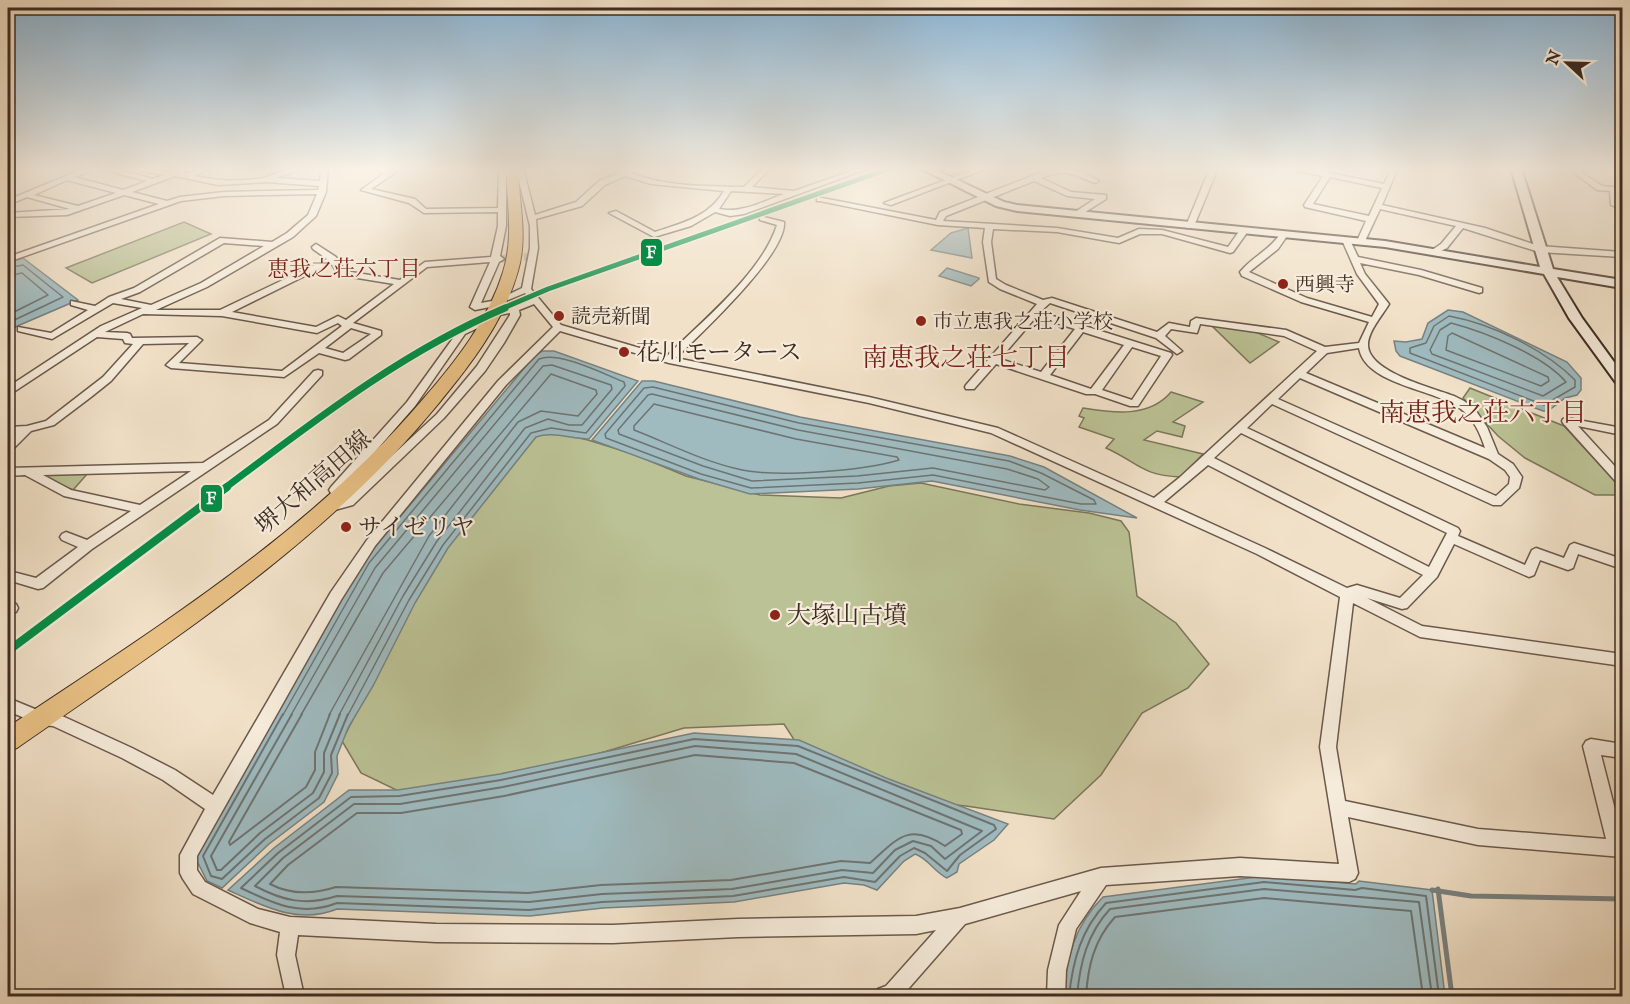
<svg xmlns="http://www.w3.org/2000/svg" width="1630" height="1004" viewBox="0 0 1630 1004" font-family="'IM FELL English','Noto Serif JP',serif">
<rect width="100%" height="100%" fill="#f1e1c8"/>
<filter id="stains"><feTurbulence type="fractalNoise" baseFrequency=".00333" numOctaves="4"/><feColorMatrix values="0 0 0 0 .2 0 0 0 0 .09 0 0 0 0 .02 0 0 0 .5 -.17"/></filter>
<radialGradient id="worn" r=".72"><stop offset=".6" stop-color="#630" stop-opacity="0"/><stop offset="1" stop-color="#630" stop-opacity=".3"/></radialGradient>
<g fill="#bbc295" stroke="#7c775c" stroke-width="1.5">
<path d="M184,222L211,234L92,283L66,268Z"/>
<path d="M1210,324L1253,331L1279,342L1250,363Z"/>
<path d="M1470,388L1564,426L1622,489V495H1595L1525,458L1498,436L1463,398Z"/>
<path d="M1171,392L1203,402L1173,422L1185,426L1182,437L1157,431L1144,440L1203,454L1181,477C1140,475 1139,463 1106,448L1114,439L1079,427L1084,418L1079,416L1083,408C1114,413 1149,418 1171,392Z"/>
<path d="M543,430L588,440L633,454L686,476L760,495L841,498L889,486L921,483L1019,504L1089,513L1121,521L1129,532L1137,596L1176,623L1209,664L1188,688L1142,713L1101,775L1054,819L966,806L875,797L811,766L784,724L684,728L507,781L415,799L361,773L342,741L385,657L418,583L517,455Z"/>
<path d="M88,473L73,490L44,478L48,474Z"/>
</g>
<g fill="#9fbbc0" stroke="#788281" stroke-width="1.5">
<path d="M968,228L972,258L931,250L951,233Z"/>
<path d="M23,258L78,300L8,330V263Z"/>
<path d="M947,268L979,278V279L971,286L939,276Z"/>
<path d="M1448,310L1463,312L1567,362L1581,378V390L1577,395L1565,398L1548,411H1543L1400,356L1396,351L1394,341L1406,342L1422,339L1428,323Z"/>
<path d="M543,351H554L638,381L589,439C571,439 552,431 536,437L448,548L415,603L373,686L348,728L337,756L338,774L324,802L269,844L222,888L207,881L195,857L364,560L536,354Z"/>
<path d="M642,381H654L800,417L1010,456L1044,467L1137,518L1080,510L932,481L858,489L750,494L699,479L592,440Z"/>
<path d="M694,733L799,740L886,778L1008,824L994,840L959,864L957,872L947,878C934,872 929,859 915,854L904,861L877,890L864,885L844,883L734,902L603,908L530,916L337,909C298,925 263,906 228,890L274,848L349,790H398L500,774Z"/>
<path d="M1264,876L1356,884L1359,881L1432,890L1445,996H1063C1067,957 1074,926 1103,897Z"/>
</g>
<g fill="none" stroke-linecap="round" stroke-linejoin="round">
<g stroke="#6e7472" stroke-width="1.5">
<path d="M8,268L23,265L63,297L8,323"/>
<path d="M8,276L22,273L48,295L8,315"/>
<path d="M1449,316C1492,324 1544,349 1575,380V387L1544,405L1410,353V348L1426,343L1434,326Z"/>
<path d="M1451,323C1485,332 1543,355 1566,382L1543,396L1432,354L1430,350L1440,330Z"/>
<path d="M1452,333L1548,377L1549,381L1541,386L1446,350L1448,336Z"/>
<path d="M653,387L799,423L1009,461L1041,473L1094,500L1096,504H1081L933,475L858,483L751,488L701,474L606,438L605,434L644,388Z"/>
<path d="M652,394L798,430L1007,469L1038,479L1049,487L1045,490L933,468L857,476L752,481L703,466L619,434L618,430L648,395Z"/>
<path d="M654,404L796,439L897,457L899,460C863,471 774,478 738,469C702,461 668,443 634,430V426Z"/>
<path d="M283,715L369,563L539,359C559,351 604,374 624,382L625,386L586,433L551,428L531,433L443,545L409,600L348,715"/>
<path d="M291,715L375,568L543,366L552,365L611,385L612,389L582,425H569L548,419L525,428L437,541L403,596L339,715"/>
<path d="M301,715L383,573L551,374L596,390L597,394L578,416L541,411L518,422L429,536L329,715"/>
</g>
<g stroke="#6e7472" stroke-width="2">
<path d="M283,714L203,856L211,876L222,879L265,839L319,798L332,773L331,755L348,714"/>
<path d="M292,714L211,856L217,870H221L260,833L313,793L324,772V753L340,714"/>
<path d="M302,714L229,842L230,845L306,787L315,770V752L330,714"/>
<path d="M694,739L798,746L994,825L996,829L960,855L947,871L925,853L914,848L900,856L875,882L844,877L733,896L602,902L529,910L337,903C301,917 274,904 241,888L278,853L351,797L399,796L501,780Z"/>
<path d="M695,746L796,754L982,831L945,859L931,846L913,841L895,850L873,873L842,870L732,889L602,894L529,902L337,896C306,906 283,901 255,886L283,858L354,804H400L503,787Z"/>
<path d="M695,755L794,763L961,830L962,834L945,846C909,822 898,838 870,863L841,861L731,880L601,885L528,893L336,887C314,894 291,895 270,884L288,865L357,813H401L504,796Z"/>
<path d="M1069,996C1073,960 1081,930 1106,903L1264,882L1355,890L1362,888L1426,896L1439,996"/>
<path d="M1077,996C1080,963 1087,934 1110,909L1264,889L1419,902L1432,996"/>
<path d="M1086,996C1088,966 1094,940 1115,917L1264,898L1411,911L1423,996"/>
</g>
<g stroke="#788281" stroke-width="5">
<path d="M1438,889L1452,996"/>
<path d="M1432,890L1471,896L1622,899"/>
</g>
<path stroke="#cdbda7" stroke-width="8" stroke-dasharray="8 4" stroke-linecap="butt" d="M500,259L527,257"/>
<defs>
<g id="street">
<path d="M85,168L89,170L88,172L74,177L123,190L147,181L112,172V168H123L122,170L153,179L164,175L142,171V168L171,172L180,168H188L181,172C191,175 200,168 210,168L195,176C217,181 241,182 263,178C274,176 284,168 296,168V171L276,178L320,181L321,168H328L326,192L316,216L293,237L207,287L156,310H220L327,259L313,249L312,247L316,244L336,257L345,271L400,280L425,262L491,257L498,226V212L424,213L409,203L361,190L385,173L370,169L379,168L396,172L371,189L415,199L426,209L498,208L499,168H506V226L500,256L504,259L499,262L481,303L492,301L497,304L495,306L475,310L470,307L490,262L427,267L353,323L381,331V335L349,359L345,360L319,353L284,377L171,368L166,365L189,343L143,344L111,381L91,397L54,425L31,431L12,450L8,451V441L16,433H8V427L27,426L46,421L103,377L133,344L125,343L123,339L97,337L12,393L8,394V387L101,326L142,308L113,303L52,339L18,331V327L51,333L88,310L71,305V301L95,306L109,297L134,288L220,238L272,242L287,233L308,215L317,194L224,196L181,201L8,262V257L159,204L124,195L67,215L8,217V213L70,209L27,197L8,205V200ZM175,176L218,185L267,182L319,186L318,190L224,192L180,197L167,201L132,192ZM67,180L116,193L78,206L34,195ZM224,243L264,246L201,283L151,305L121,299L140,292ZM331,263L339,275L394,284L346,320L338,316L316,327L232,312ZM143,314L222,316L317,333L338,323L342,326L282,371L179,363L202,340L197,337L132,338L130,334L127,333L105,332ZM351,328L371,334L343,353L325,348Z"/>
<path d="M516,168H523L535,215L576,202L599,181L619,173L613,168H621L626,170L632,168H640L631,173C665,187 708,186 744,187L763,168H770L752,187L794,191L860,168H869L744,214L730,216L715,212L691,226L654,237L609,213L616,211L655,232C682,223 709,217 724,191L651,184L625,176L605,185L582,206L536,219L538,248L531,289L561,325L667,356C702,321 762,273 777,225L760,220V216L784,222C787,254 700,334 676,358L869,397L998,428L1154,498L1179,478L1317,351L1284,336L1200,324L1197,333L1171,329L1165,336L1182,351L1177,354L1156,338L1050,303L1040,312L1171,353L1172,355L1138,406H1130L1095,394H1086L996,364L974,389H966L965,387L966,385L1037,304L1000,289L989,282L983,242L985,228L938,225L820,201H817V197L936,220L940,212L1052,168L1078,169L1099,181L1095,183C1070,174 1068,168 1041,178L1071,192L1106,195V199L1079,216L1072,214L1095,199L1067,196L1034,181L946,216L943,221L1057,228L1118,238L1139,229L1162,230L1228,247L1240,230H1246V234L1233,252L1230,253L1162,234H1140L1119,243L1057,232L993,229L991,242L996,279L1006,285L1043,300L1052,298L1157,332L1169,323L1190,327L1191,321L1196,318L1286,330L1325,347L1359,343L1369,322L1301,302L1242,276L1240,272C1252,257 1270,250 1280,234H1283L1287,236L1278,249L1249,272L1307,298L1372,317L1379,304L1357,274L1342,240L1343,238H1349L1358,257L1421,270L1482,288V292L1479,293L1419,275L1360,263L1365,274L1389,304C1382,316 1368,331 1368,345C1368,372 1433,388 1454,396L1464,401L1476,411L1487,427L1498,454L1513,464L1522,477L1519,488L1501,505H1493L1272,404L1247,428L1458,528L1460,531L1458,536L1525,565L1532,550L1536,548L1564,558L1570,545L1574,543L1622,559V569L1578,554L1573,568L1568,570L1540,560L1534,575L1529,577L1454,544L1437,577L1407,608L1402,609L1367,598L1422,626L1622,654V666L1420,637L1353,603L1336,747L1345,801L1478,829L1606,839L1583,746L1586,741L1591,739L1622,744V758L1601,755L1622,837V857L1478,845L1348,817L1358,873L1355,879L1349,882L1240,876L1106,885L1076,929L1066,970L1065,996H1047L1048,970L1059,925L1081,891L965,924L902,996H876L878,989L886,986L936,930L916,934L738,937L613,943L436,942L298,935L295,955L304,996H286L277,955L280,932L250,923L193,894L183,879L180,873V855L205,809L163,780L122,758L53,726L41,725L8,711V698L42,712L60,715L132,748L175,770L213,795L331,592L367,540L498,381L553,327L534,304L519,310L520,315L504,343L485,371L444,418L353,505L331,511L327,510L325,507L327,504L345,499L437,414L477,366L510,315V313L499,315V311L530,299L525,293L508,300L503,297L522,288L530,248V226ZM731,191L784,194C764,201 741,214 719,209ZM1036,317L1075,329L1041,372L1000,359ZM560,331L669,363L869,403L991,433L1257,554L1340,597L1320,747L1339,864L1240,858L1101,868L960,908L916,916L738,919L613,925L436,924L290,917L258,909L205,882L197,870V856L341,600L375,546L506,385ZM1083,332L1124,345L1091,389L1050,375ZM1132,347L1161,356L1132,400L1102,390ZM1359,348C1365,385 1436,389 1461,409C1474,419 1480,433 1485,448L1306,373L1327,353ZM1300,378L1489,459L1505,470L1510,477L1509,484L1496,496L1278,399ZM1241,433L1447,533L1429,567L1214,458ZM1208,465L1423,575L1400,598L1357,585L1347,588L1265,548L1164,502Z"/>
<path d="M978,168H988L891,205L884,203Z"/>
<path d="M1210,168H1218L1194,226L1187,228L1186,226Z"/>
<path d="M1293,168H1305L1384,184L1392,168H1398L1382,205L1485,228L1539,246L1622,252V257L1539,252L1463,228L1447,248L1433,255L1429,252L1441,244L1456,226L1380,209L1365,241L1358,243L1357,241L1366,221L1305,207L1304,205L1323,176L1293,170ZM1330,177L1382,188L1369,216L1313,204Z"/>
<path d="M1568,168H1575L1602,186L1622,188V192H1618V207L1611,205L1610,191L1597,190Z"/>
<path d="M1584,168H1622V171L1588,170Z"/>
<path d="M481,320L486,323L484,325L465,334L415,406L339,493H331L329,490L331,487L407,402L459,330Z"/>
<path d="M318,370L322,371V375L277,424L92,549L43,588L38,589L8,580V574L13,572L36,578L78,547L62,540L60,537L62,534L66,532L87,540L131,511L64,496L25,475L8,476V468L203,463L269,420L314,371ZM191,471L140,505L71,490L43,475Z"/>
<path d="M1567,418L1622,428V435L1578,426L1622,474V485L1618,484L1563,423L1562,421L1563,419Z"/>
<path d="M8,602L16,604L18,608L16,612H8Z"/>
</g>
<path id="secondary" d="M920,168H932L1004,202L1017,205L1385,241L1540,267L1511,168H1521L1553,269L1622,280V288L1557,277L1582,318L1622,373V385L1617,384L1569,318L1544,274L1385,247L1017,211L996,206Z"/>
<path id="primary" d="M506,168H518C519,203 528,237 518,271C504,321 472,363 439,403C323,545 166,644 17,748L8,751V727C154,629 309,534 424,398C457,360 488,320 503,272C514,237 507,203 506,168Z"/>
</defs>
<use href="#street" stroke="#6b594c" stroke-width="3"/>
<use href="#secondary" stroke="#3e2c23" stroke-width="4"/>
<use href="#primary" stroke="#3e2c23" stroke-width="2"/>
<use href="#street" fill="#f6ecdb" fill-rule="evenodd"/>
<use href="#secondary" fill="#f6ecdb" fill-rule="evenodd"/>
<use href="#primary" fill="#e8c084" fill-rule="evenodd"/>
<defs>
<path id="rail-1-far2" d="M501,309L548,289L891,168"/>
<path id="rail-1-far1" d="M225,488C314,421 402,352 505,308"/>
<path id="rail-1" d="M8,651L227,487"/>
</defs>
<use href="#rail-1-far2" stroke="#f6ecdb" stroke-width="8"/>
<use href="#rail-1-far1" stroke="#f6ecdb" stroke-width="10"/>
<use href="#rail-1" stroke="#f6ecdb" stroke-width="13"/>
<use href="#rail-1-far2" stroke="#028e46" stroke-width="5"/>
<use href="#rail-1-far1" stroke="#028e46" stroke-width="7"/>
<use href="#rail-1" stroke="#028e46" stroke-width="8"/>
</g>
<linearGradient id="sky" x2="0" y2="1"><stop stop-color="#8bb7d8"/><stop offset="0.55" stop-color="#f9f2e6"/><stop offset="1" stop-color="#f9f2e6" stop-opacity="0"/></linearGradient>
<rect width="1630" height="308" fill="url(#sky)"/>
<g fill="#8f2418" stroke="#f6ecdb" stroke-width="2">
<circle cx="1283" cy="284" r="6"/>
<circle cx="559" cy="316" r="6"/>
<circle cx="921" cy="321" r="6"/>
<circle cx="624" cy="352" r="6"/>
<circle cx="346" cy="527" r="6"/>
<circle cx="775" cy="615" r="6"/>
</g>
<g text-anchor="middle" stroke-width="4.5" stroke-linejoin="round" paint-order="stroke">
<g font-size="20" fill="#3e2c23" stroke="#f6ecdb" text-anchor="start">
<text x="1295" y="291">西興寺</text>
<text x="571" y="323">読売新聞</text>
<text x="933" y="328">市立恵我之荘小学校</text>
</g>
<g font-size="22" fill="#7a1f14" stroke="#f6ecdb">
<text x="344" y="276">恵我之荘六丁目</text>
</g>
<g font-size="24" fill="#3e2c23" stroke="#f6ecdb" text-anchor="start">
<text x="636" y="360">花川モータース</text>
<text x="358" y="535">サイゼリヤ</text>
<text x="787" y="623">大塚山古墳</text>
</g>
<g font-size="24" fill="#3e2c23" stroke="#f6ecdb">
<text transform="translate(313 482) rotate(-41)" y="8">堺大和高田線</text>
</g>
<g font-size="26" fill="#7a1f14" stroke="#f6ecdb">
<text x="966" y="366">南恵我之荘七丁目</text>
<text x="1483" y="421">南恵我之荘六丁目</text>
</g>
</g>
<g stroke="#f6ecdb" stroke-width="2">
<rect x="640" y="238" width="23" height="29" rx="6" fill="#028e46"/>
<rect x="200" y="484" width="23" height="29" rx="6" fill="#028e46"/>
</g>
<g font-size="16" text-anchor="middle" font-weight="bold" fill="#fff">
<text x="651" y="258">F</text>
<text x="211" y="504">F</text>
</g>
<rect width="1630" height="1004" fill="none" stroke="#f1e1c8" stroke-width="30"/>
<rect x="9" y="9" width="1612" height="986" fill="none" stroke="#3e2c23" stroke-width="3"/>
<rect x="15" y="15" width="1600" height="974" fill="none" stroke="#3e2c23" stroke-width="1.5"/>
<g transform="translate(1567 63) rotate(292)" stroke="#f6ecdb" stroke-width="4.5" paint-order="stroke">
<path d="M0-4.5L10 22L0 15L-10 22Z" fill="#3e2c23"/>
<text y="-9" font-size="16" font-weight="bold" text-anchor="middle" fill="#3e2c23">N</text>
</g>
<rect width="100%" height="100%" filter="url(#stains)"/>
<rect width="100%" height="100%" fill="url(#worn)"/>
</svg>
